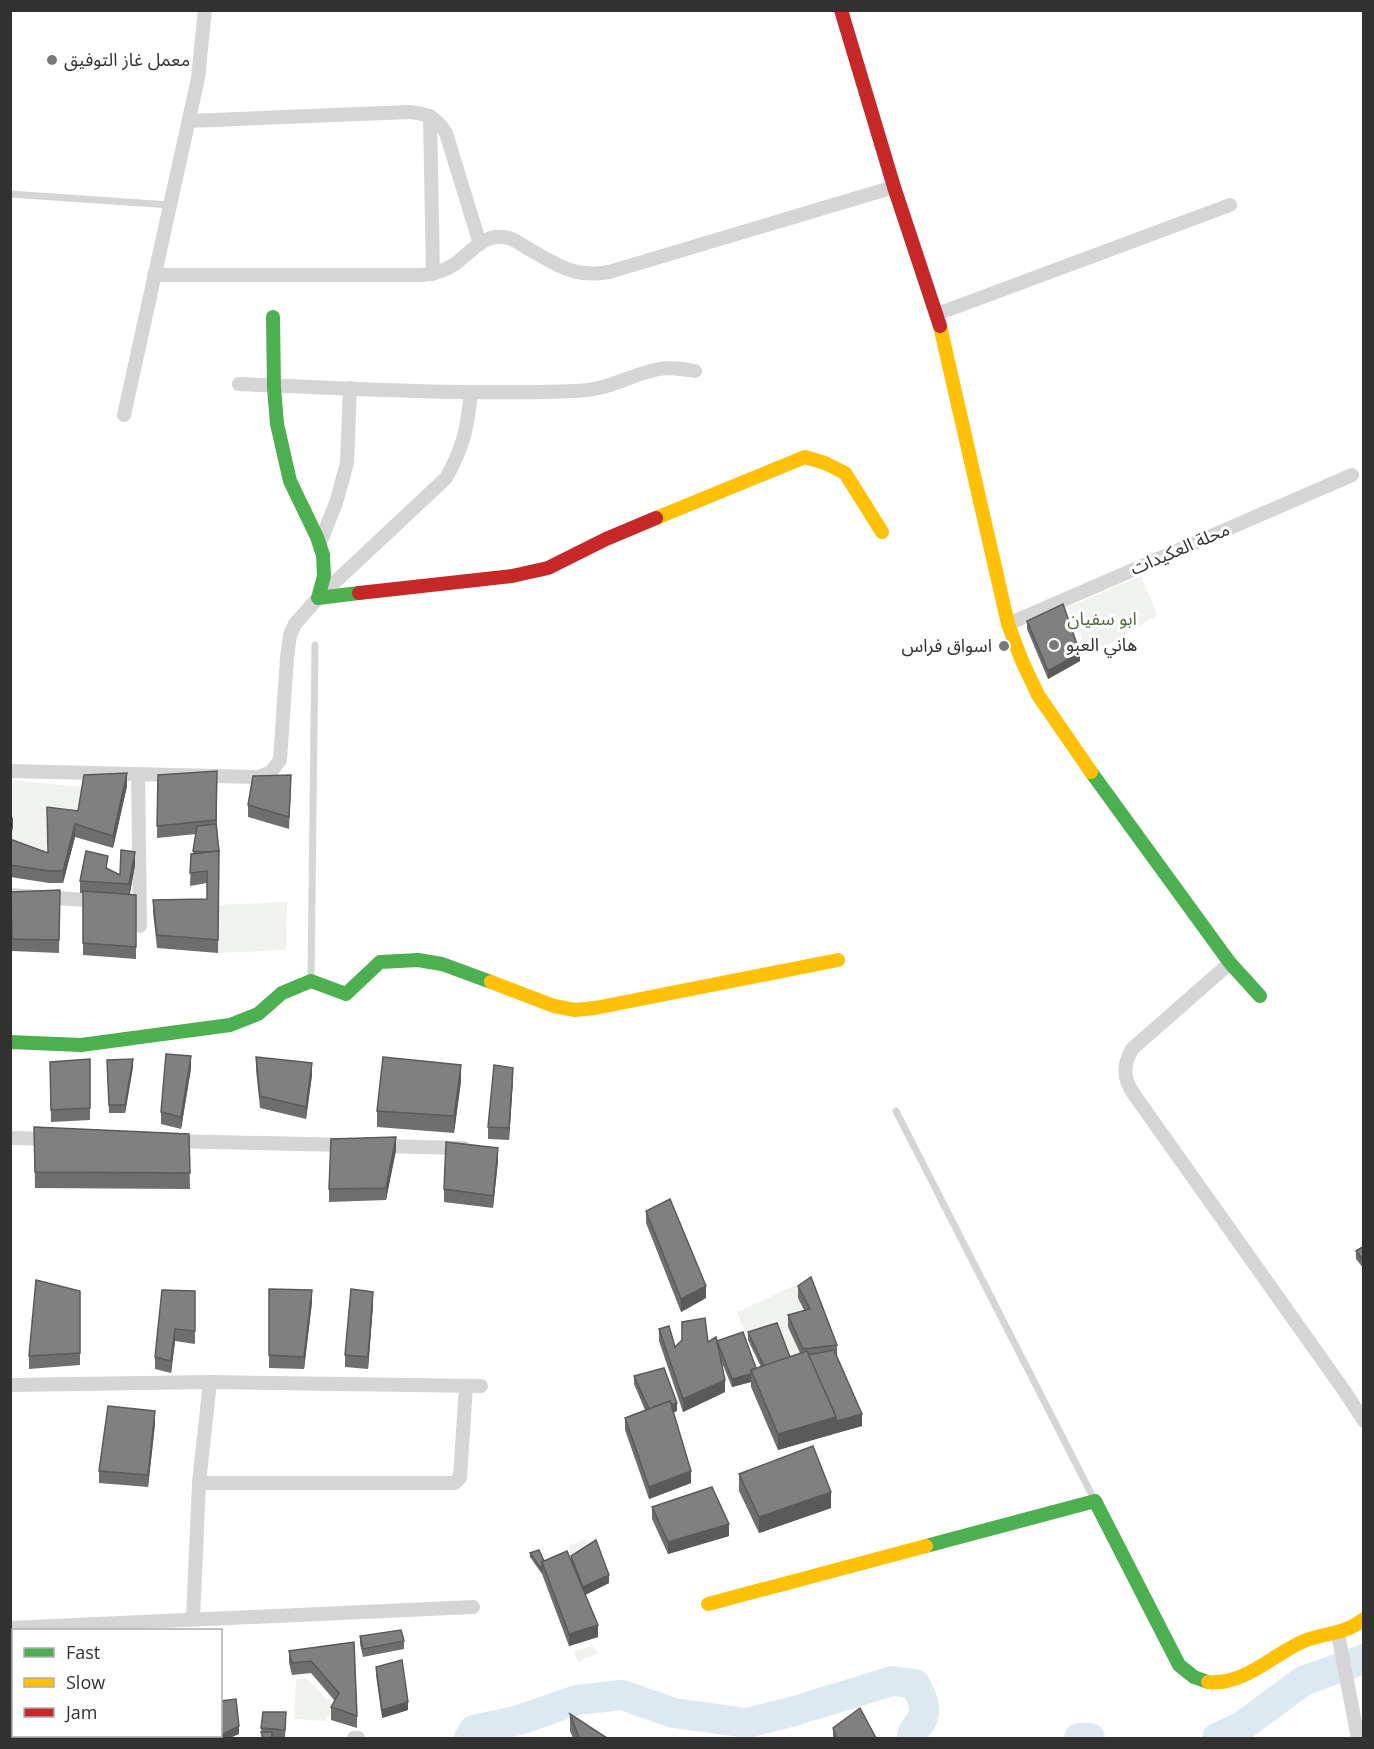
<svg xmlns="http://www.w3.org/2000/svg" width="1374" height="1749" viewBox="0 0 1374 1749" font-family="'Open Sans','Noto Sans Arabic',sans-serif">
<rect width="100%" height="100%" fill="#fff"/>
<g fill="#f0f3ed">
<path d="M1141,576L1157,615L1090,656L1068,607Z"/>
<path d="M10,780L84,787L78,823L47,820L48,865L11,851L12,829L10,828Z"/>
<path d="M287,902L286,950L218,953L217,905Z"/>
<path d="M802,1282L811,1289L810,1321L803,1361L791,1369L748,1340L737,1312Z"/>
<path d="M584,1539L592,1551L571,1559L569,1546Z"/>
<path d="M592,1645L598,1653L578,1662L574,1652Z"/>
<path d="M296,1679H307L333,1706L326,1721L294,1719Z"/>
</g>
<g fill="none" stroke-linecap="round" stroke-linejoin="round">
<g stroke="#dde9f0" stroke-width="30">
<path d="M469,1738L474,1730L519,1720L577,1700L622,1695L674,1713L747,1723L791,1712L892,1681L915,1684C920,1694 927,1706 923,1717C920,1726 912,1728 912,1738"/>
<path d="M1079,1738H1090"/>
<path d="M1217,1738L1241,1727L1303,1681L1364,1659"/>
</g>
<g stroke="#d5d5d5" stroke-width="7">
<path d="M10,194L170,205"/>
<path d="M311,979L315,645"/>
<path d="M896,1111L1094,1499"/>
</g>
<g stroke="#d5d5d5" stroke-width="14">
<path d="M430,116L433,274"/>
<path d="M189,121L409,112C426,113 437,118 446,133L480,244"/>
<path d="M154,275H421C433,274 445,271 455,264C470,253 483,235 502,237C512,237 519,243 527,248C558,265 572,278 609,272L894,187"/>
<path d="M937,314L1230,205"/>
<path d="M239,384C351,389 464,395 576,391C609,390 629,375 659,369C671,367 683,369 695,371"/>
<path d="M124,415L198,78L205,10"/>
<path d="M320,543L336,503L347,463L350,388"/>
<path d="M1008,624L1352,475"/>
<path d="M10,771L259,777L271,772L280,760L287,658L290,635L295,624L318,598L446,478C464,446 467,429 471,393"/>
<path d="M138,774L140,926"/>
<path d="M10,895L102,901"/>
<path d="M1230,963L1132,1049C1123,1065 1123,1078 1133,1093L1343,1389L1364,1421"/>
<path d="M10,1138L50,1139"/>
<path d="M172,1141L347,1145"/>
<path d="M379,1146L464,1148"/>
<path d="M10,1385L210,1382L481,1386"/>
<path d="M199,1483H454L460,1478L466,1386"/>
<path d="M193,1619L199,1483L210,1382"/>
<path d="M10,1628L473,1607"/>
<path d="M1338,1634L1358,1738"/>
<path d="M354,1738H358"/>
</g>
<g stroke="#4caf50" stroke-width="14">
<path d="M273,317L274,388L277,424L290,481L317,537L323,555L324,576L318,598L359,593"/>
<path d="M1091,772L1230,963L1260,996"/>
<path d="M10,1042L81,1045L230,1025L258,1014L282,993L311,981L346,994L380,962L418,960L442,964L491,982"/>
<path d="M926,1546L1095,1501L1179,1665L1194,1677L1208,1682"/>
</g>
<g stroke="#ffc107" stroke-width="14">
<path d="M940,326L1008,624L1022,661L1038,695L1091,772"/>
<path d="M656,518L805,457L825,463L845,473L882,532"/>
<path d="M491,982L554,1006L575,1010L595,1008L838,960"/>
<path d="M708,1604L926,1546"/>
<path d="M1208,1682C1244,1686 1273,1654 1304,1641C1326,1632 1344,1635 1364,1619"/>
</g>
<g stroke="#c62828" stroke-width="14">
<path d="M841,10L894,187L940,326"/>
<path d="M359,593L512,576L548,568L606,539L656,518"/>
</g>
</g>
<g fill="#6e6e6e">
<path d="M1027,621L1080,661L1048,679L1027,629Z"/>
<path d="M217,771V825L219,851L218,953L157,948L153,912V900L207,899V883L190,886L191,854L193,853L196,834L157,838L158,775Z"/>
<path d="M127,786L113,848L75,837L63,883H49L10,877V839L48,853L78,811Z"/>
<path d="M291,788L289,829L248,817V805Z"/>
<path d="M135,865L130,894L136,895V959L83,955V893H80V881L108,869L120,875Z"/>
<path d="M60,890L59,953L12,951L11,892Z"/>
<path d="M256,1057L312,1075L306,1119L260,1108L256,1070Z"/>
<path d="M90,1059V1120L51,1122L50,1062Z"/>
<path d="M107,1060L133,1067L125,1113H109Z"/>
<path d="M191,1068L181,1129L161,1124V1112Z"/>
<path d="M513,1080L509,1140L488,1139V1127Z"/>
<path d="M461,1081L454,1133L377,1127V1111Z"/>
<path d="M34,1127L189,1134L190,1189L35,1188Z"/>
<path d="M396,1150L386,1200L329,1202V1189Z"/>
<path d="M498,1161L493,1208L444,1202V1189Z"/>
<path d="M646,1211L706,1298L681,1312L646,1223Z"/>
<path d="M1364,1246V1269L1356,1259V1251Z"/>
<path d="M798,1286L837,1345V1358L862,1426L778,1450L751,1387V1382L732,1387L722,1363L725,1392L683,1412L659,1341V1329L675,1347L717,1341L756,1368L761,1367L748,1340V1332L790,1357L800,1353L788,1327V1315L804,1310L798,1298Z"/>
<path d="M269,1289L312,1302L304,1369L269,1368Z"/>
<path d="M80,1291V1365L29,1369V1356Z"/>
<path d="M195,1291V1344L175,1341L171,1373L155,1369V1357Z"/>
<path d="M373,1305L368,1369L345,1367V1355Z"/>
<path d="M634,1376L677,1411L673,1412L691,1483L649,1499L625,1430V1418L645,1410L634,1384Z"/>
<path d="M155,1424L148,1487L99,1483V1471Z"/>
<path d="M739,1474L831,1508L759,1533L739,1491Z"/>
<path d="M652,1507L729,1536L668,1554L652,1519Z"/>
<path d="M530,1553L544,1561L571,1562V1556L609,1583L585,1595L598,1637L569,1646L542,1574L530,1557Z"/>
<path d="M360,1636L404,1641V1649L363,1657L360,1644Z"/>
<path d="M354,1642L357,1716V1728L331,1720V1707L335,1701L311,1673L292,1675L289,1663V1651Z"/>
<path d="M376,1667L408,1710L382,1718L376,1675Z"/>
<rect x="10" y="1678" width="4" height="35"/>
<path d="M570,1714L607,1738H573L570,1731Z"/>
<path d="M286,1720L285,1738L272,1737V1738H262L261,1728Z"/>
<path d="M833,1728L876,1738H833Z"/>
</g>
<g fill="#5a5a5a">
<path d="M1080,653V661L1048,679V671Z"/>
<path d="M127,773V786L113,848V836Z"/>
<path d="M13,816V828L10,837V825Z"/>
<path d="M75,824V837L63,883V871Z"/>
<path d="M135,852V865L129,896V884Z"/>
<path d="M191,1056V1068L181,1129V1117Z"/>
<path d="M133,1059V1067L125,1113V1105Z"/>
<path d="M312,1063V1075L306,1119V1107Z"/>
<path d="M461,1065V1081L454,1133V1116Z"/>
<path d="M513,1068V1080L509,1140V1128Z"/>
<path d="M396,1137V1150L386,1200V1188Z"/>
<path d="M498,1148V1161L493,1208V1196Z"/>
<path d="M706,1286V1298L681,1312V1299Z"/>
<path d="M312,1290V1302L304,1369V1357Z"/>
<path d="M373,1292V1305L368,1369V1357Z"/>
<path d="M175,1329V1341L171,1373V1361Z"/>
<path d="M751,1374V1382L732,1387V1379Z"/>
<path d="M725,1380V1392L683,1412V1399Z"/>
<path d="M677,1403V1411L650,1421V1413Z"/>
<path d="M155,1411V1424L148,1487V1475Z"/>
<path d="M862,1414V1426L836,1433V1421Z"/>
<path d="M836,1417V1433L778,1450V1434Z"/>
<path d="M691,1471V1483L649,1499V1487Z"/>
<path d="M831,1492V1508L759,1533V1517Z"/>
<path d="M729,1524V1536L668,1554V1542Z"/>
<path d="M609,1575V1583L583,1596V1587Z"/>
<path d="M598,1625V1637L569,1646V1634Z"/>
<path d="M408,1702V1710L382,1718V1710Z"/>
<path d="M239,1726V1734L230,1738H221V1735Z"/>
</g>
<g fill="#808080" stroke="#5a5a5a" stroke-width="1.5">
<path d="M1063,604L1080,653L1048,671L1027,621Z"/>
<path d="M217,771L216,820L157,826L158,775Z"/>
<path d="M127,773L113,836L75,824L63,871H49L10,865V839L48,853L47,807L78,811L84,775Z"/>
<path d="M291,775L289,817L248,805L253,776Z"/>
<path d="M216,824L219,851L204,852L193,851L197,826Z"/>
<path d="M121,850L135,852L129,884L80,881L86,851L108,856L106,868L120,875Z"/>
<path d="M219,851L218,940L157,935L153,900L207,899V871L190,873L191,854Z"/>
<path d="M60,890L59,940L12,939L11,892Z"/>
<path d="M83,891L136,895V947L83,943Z"/>
<path d="M166,1054L191,1056L181,1117L161,1112Z"/>
<path d="M256,1057L312,1063L306,1107L260,1096Z"/>
<path d="M383,1057L461,1065L454,1116L377,1111Z"/>
<path d="M90,1059V1108L51,1110L50,1062Z"/>
<path d="M133,1059L125,1105H109L107,1060Z"/>
<path d="M494,1065L513,1068L509,1128L488,1127Z"/>
<path d="M34,1127L189,1134L190,1173L35,1172Z"/>
<path d="M396,1137L386,1188L329,1189L331,1139Z"/>
<path d="M446,1142L498,1148L493,1196L444,1189Z"/>
<path d="M670,1199L706,1286L681,1299L646,1211Z"/>
<path d="M1364,1246V1261L1356,1251Z"/>
<path d="M811,1277L837,1345L803,1349L788,1315L810,1309L798,1286Z"/>
<path d="M36,1280L80,1291V1353L29,1356Z"/>
<path d="M269,1289L312,1290L304,1357L269,1355Z"/>
<path d="M351,1289L373,1292L368,1357L345,1355Z"/>
<path d="M162,1290L195,1291V1331L175,1329L171,1361L155,1357Z"/>
<path d="M705,1318L708,1342L716,1337L725,1380L683,1399L659,1329L669,1326L675,1347L682,1340V1322Z"/>
<path d="M777,1323L790,1357L764,1366L748,1332Z"/>
<path d="M743,1332L756,1368L751,1370V1374L732,1379L717,1341Z"/>
<path d="M834,1350L862,1414L836,1421V1417L808,1355Z"/>
<path d="M807,1351L836,1417L778,1434L751,1370Z"/>
<path d="M664,1368L677,1403L671,1405L670,1401L649,1409L634,1376Z"/>
<path d="M670,1401L691,1471L649,1487L625,1418Z"/>
<path d="M108,1406L155,1411L148,1475L99,1471Z"/>
<path d="M813,1446L831,1492L759,1517L739,1474Z"/>
<path d="M712,1487L729,1524L668,1542L652,1507Z"/>
<path d="M596,1540L609,1575L583,1587L571,1556Z"/>
<path d="M539,1550L544,1561L542,1562V1570L530,1553Z"/>
<path d="M567,1551L598,1625L569,1634L542,1562Z"/>
<path d="M401,1630L404,1641L363,1649L360,1636Z"/>
<path d="M354,1642L357,1716L331,1707L339,1693L311,1661L292,1663L289,1651Z"/>
<path d="M402,1660L408,1702L382,1710L376,1667Z"/>
<rect x="10" y="1678" width="4" height="27"/>
<path d="M236,1699L239,1726L221,1735V1701Z"/>
<path d="M860,1708L876,1738H837L833,1728Z"/>
<path d="M263,1712H286L285,1730L261,1728Z"/>
<path d="M570,1714L607,1738H579Z"/>
<path d="M261,1732H272V1738H263Z"/>
<path d="M37,1736H95L96,1738H37Z"/>
<path d="M104,1736H141V1738H105Z"/>
<path d="M146,1736H181L182,1738H147Z"/>
<path d="M182,1736H202L203,1738H183Z"/>
</g>
<g fill="#797979" stroke="#fff" stroke-width="2">
<circle cx="52" cy="60" r="6"/>
<circle cx="1054" cy="645" r="6"/>
<circle cx="1004" cy="646" r="6"/>
</g>
<g text-anchor="middle" stroke-width="6" stroke-linejoin="round" paint-order="stroke">
<g font-size="18" fill="#313131" stroke="#fff" text-anchor="start">
<text x="64" y="66">معمل غاز التوفيق</text>
<text x="1066" y="651">هاني العبو</text>
<text x="992" y="652" text-anchor="end">اسواق فراس</text>
</g>
<g font-size="18" fill="#313131" stroke="#fff">
<text transform="translate(1180 549) rotate(-23)" y="6">محلة العكيدات</text>
</g>
<g font-size="18" fill="#536942" stroke="#fff">
<text x="1102" y="625">ابو سفيان</text>
</g>
</g>
<rect width="1374" height="1749" fill="none" stroke="#313131" stroke-width="24"/>
<rect x="12" y="1629" width="210" height="108" fill="#ffffff" stroke="#adadad" stroke-width="1.5"/>
<rect x="24" y="1648" width="30" height="9" fill="#4caf50" stroke="#adadad" stroke-width="1.5"/>
<text x="66" y="1659" font-size="18" fill="#313131">Fast</text>
<rect x="24" y="1678" width="30" height="9" fill="#ffc107" stroke="#adadad" stroke-width="1.5"/>
<text x="66" y="1689" font-size="18" fill="#313131">Slow</text>
<rect x="24" y="1708" width="30" height="9" fill="#c62828" stroke="#adadad" stroke-width="1.5"/>
<text x="66" y="1719" font-size="18" fill="#313131">Jam</text>
</svg>
